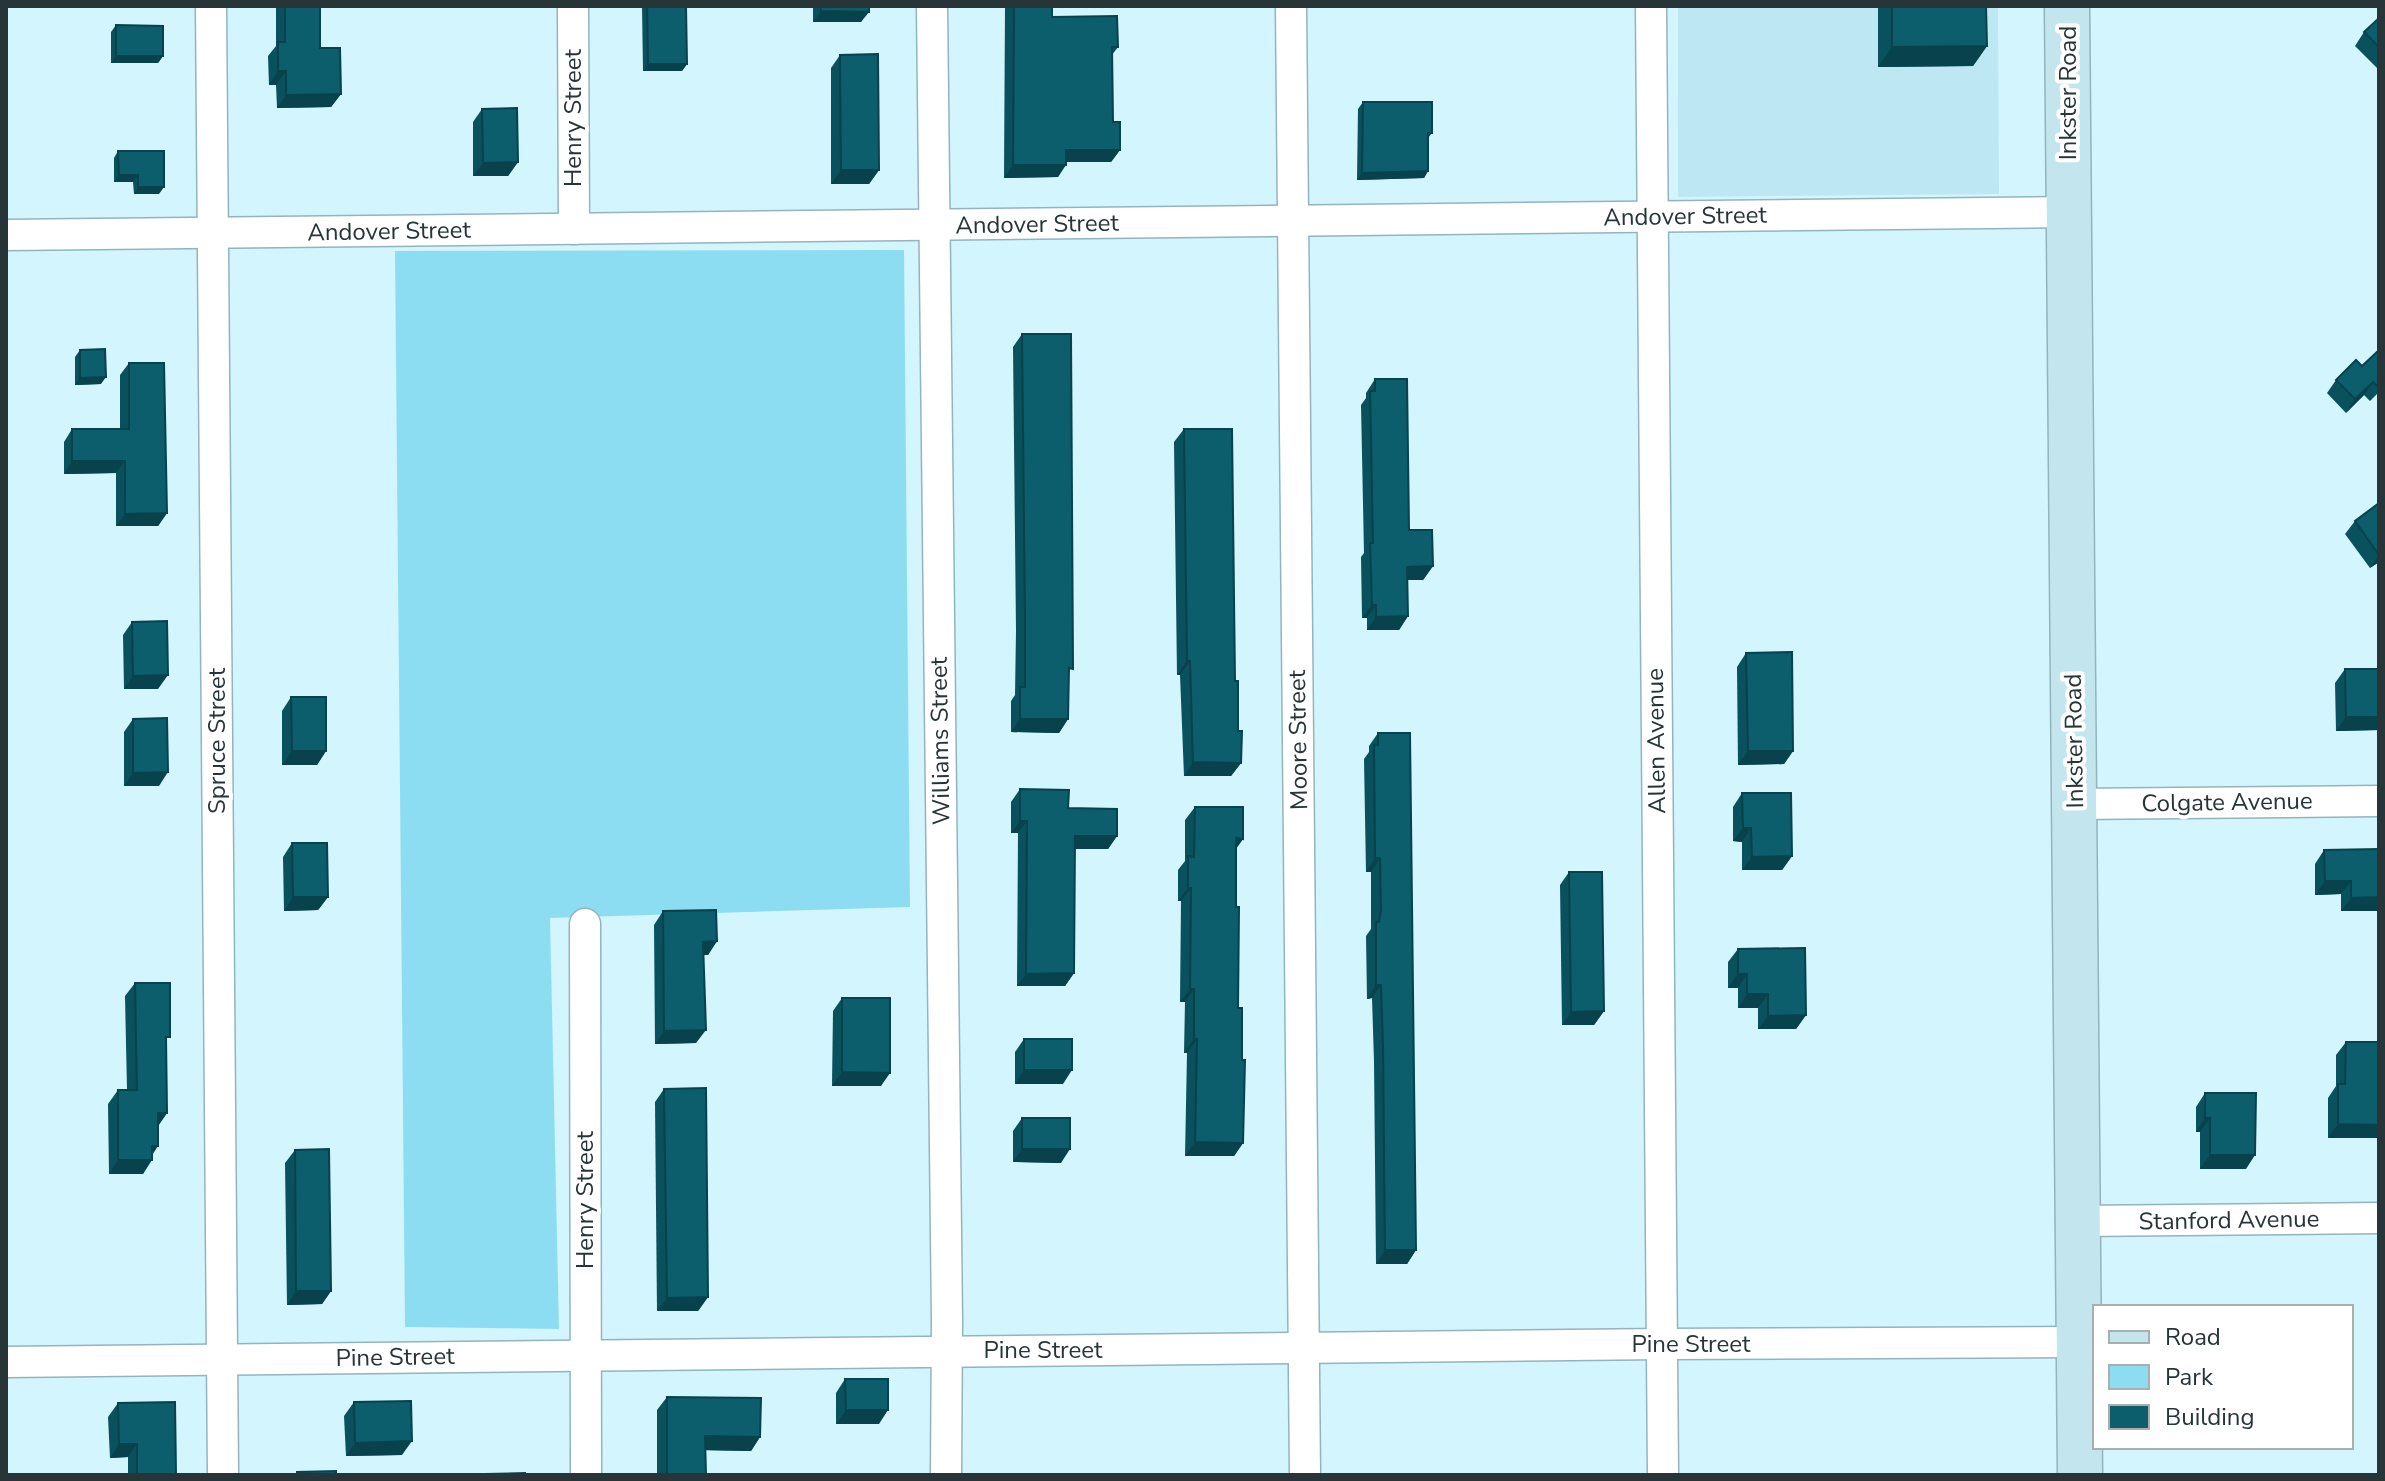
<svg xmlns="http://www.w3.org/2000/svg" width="2385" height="1481" viewBox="0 0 2385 1481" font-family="'Nunito Sans',sans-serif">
<rect width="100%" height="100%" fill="#d3f5fe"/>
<path fill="#bde8f3" d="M1678,6H1998L1999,194L1678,197Z"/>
<path fill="#8cddf1" d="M904,250L910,907L550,918L559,1329L405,1327L395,251Z"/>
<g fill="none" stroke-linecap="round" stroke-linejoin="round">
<defs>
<g id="minor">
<path d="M211,6L223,1475"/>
<path d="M573,6L574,229"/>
<path d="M932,6L947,1321L946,1475"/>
<path d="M1291,6L1305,1475"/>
<path d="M1651,6L1663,1475"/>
<path d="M6,235L2069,212"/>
<path d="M2074,804L2379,801"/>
<path d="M585,924L586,1475"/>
<path d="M2078,1221L2379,1218"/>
<path d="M6,1362L1662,1344L2079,1342"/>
</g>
<path id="secondary" d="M2067,6L2080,1475"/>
</defs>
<use href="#minor" stroke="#93b4bd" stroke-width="33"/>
<use href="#secondary" stroke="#93b4bd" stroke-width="47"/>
<use href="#minor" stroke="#fff" stroke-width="30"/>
<use href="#secondary" stroke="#c3e6ee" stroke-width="44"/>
</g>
<g fill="#0a515e">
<path d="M276,6H320V48L341,94L331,107L277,108L276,85H269L268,56L276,46Z"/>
<path d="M642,6H686L687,64L682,71H643Z"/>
<path d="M813,6H869L861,22H813Z"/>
<path d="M1005,6H1052V17L1118,47L1112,55L1113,122L1120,150L1111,162H1066L1058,177L1004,178Z"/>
<path d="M1878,6H1986L1987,46L1973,66L1878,67Z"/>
<path d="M2379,18V70L2355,46L2364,32Z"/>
<path d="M116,25L163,56L158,63H111V32Z"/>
<path d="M840,55L879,170L869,184H831V68Z"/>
<path d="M1363,102L1432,133L1428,138V171L1424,178L1357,180L1358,109Z"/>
<path d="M482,109L518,162L508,176H473V122Z"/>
<path d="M118,151L159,194H134L133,182H114V158Z"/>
<path d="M1022,334L1068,719L1059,733L1011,732V701L1015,695L1016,631L1013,347Z"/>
<path d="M80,350L101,384L75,385V357Z"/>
<path d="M2379,350V396L2377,394L2370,401L2364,395L2346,413L2327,393L2336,380L2362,366Z"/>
<path d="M129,363L167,513L158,526H116V473L64,474V442L72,429H120V375Z"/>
<path d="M1375,379L1409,530L1433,566L1423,580H1408V616L1399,630H1367V618H1362L1361,557L1364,553L1361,405L1366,398V393Z"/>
<path d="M1184,429L1235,681L1241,763L1231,776H1184L1180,675H1177L1174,442Z"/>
<path d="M2379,503V562L2370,568L2345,534L2355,521Z"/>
<path d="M132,622L158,689H124L123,635Z"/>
<path d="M1746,653L1793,751L1784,764L1738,765L1737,667Z"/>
<path d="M2345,669L2379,730L2336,731L2335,683Z"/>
<path d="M291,697L326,751L317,765H282V711Z"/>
<path d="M133,719L159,786H124V732Z"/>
<path d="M1378,733L1416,1250L1407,1264H1376L1374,1061L1372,998L1367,999L1366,936L1371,929V872H1366L1364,759L1369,752V746Z"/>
<path d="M1020,789L1068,808L1117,836L1108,849H1075L1074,973L1065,986H1017L1018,833H1011V802Z"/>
<path d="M1742,793L1792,856L1782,870H1742V842L1733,841V807Z"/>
<path d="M1195,807L1243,839L1236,848V907L1238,1008L1242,1060L1243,1143L1234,1156H1185L1187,1053H1184L1185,1002H1180L1181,901H1178V870L1185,861V820Z"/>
<path d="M292,843L328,897L318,910L284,911L283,857Z"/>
<path d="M2324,850L2379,911H2341V894L2315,895V864Z"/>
<path d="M1569,872L1604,1011L1594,1025H1562L1560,885Z"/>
<path d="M663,911L717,941L708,955H704L696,1043L655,1044L654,925Z"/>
<path d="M1738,949L1806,1015L1796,1029H1758V1008H1738V988H1728V962Z"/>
<path d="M135,983L166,1043L167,1113L158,1126L152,1155L143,1174H109L108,1104L118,1090H127L125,996Z"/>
<path d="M842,998L881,1086H832L833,1011Z"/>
<path d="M1024,1039L1063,1084H1015V1052Z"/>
<path d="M2346,1042H2379V1138H2328V1098L2336,1086V1055Z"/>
<path d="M664,1089L708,1297L698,1311H657L655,1102Z"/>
<path d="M2205,1093L2246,1169H2200V1132H2196V1107Z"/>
<path d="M1022,1118L1061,1163L1013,1162V1131Z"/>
<path d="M295,1150L331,1291L322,1304L287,1305L285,1163Z"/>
<path d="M2379,1273V1326H2378V1275Z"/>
<path d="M845,1379L879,1424H836V1393Z"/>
<path d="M667,1397L760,1437L751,1451L705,1450L706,1475H657V1410Z"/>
<path d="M354,1402L402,1455L346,1456L344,1416Z"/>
<path d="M118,1403L176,1475H128V1457L110,1458L108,1417Z"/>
</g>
<g fill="#08424c">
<path d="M821,11L869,12L861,22H813Z"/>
<path d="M1987,46L1973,66L1878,67L1892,47Z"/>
<path d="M116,56H163L158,63H111Z"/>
<path d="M648,64H687L682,71H643Z"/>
<path d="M278,71H286L276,85H269Z"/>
<path d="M341,94L331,107L277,108L286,95Z"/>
<path d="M1066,150H1120L1111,162H1058Z"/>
<path d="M518,162L508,176H473L483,163Z"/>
<path d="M1013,165H1066L1058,177L1004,178Z"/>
<path d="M841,170H879L869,184H831Z"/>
<path d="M1428,171L1424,178L1357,180L1362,173Z"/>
<path d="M119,175H138L133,182H114Z"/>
<path d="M138,187H164L159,194H134Z"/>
<path d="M106,377L101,384L75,385L80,378Z"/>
<path d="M2373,382L2364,395L2346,413L2355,399Z"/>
<path d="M72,461H125L116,473L64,474Z"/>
<path d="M167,513L158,526H116L125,514Z"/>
<path d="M2379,555V562L2370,568Z"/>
<path d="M1433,566L1423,580H1398L1407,567Z"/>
<path d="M1372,605H1376L1367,618H1362Z"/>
<path d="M1408,616L1399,630H1367L1376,617Z"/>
<path d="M1187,661H1190L1180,675H1177Z"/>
<path d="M168,675L158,689H124L133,676Z"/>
<path d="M2346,717H2379V730L2336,731Z"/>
<path d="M1020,719H1068L1059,733L1011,732Z"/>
<path d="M292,751H326L317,765H282Z"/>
<path d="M1748,751H1793L1784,764L1738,765Z"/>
<path d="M1193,762L1241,763L1231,776H1184Z"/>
<path d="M168,772L159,786H124L133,773Z"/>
<path d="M1020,821H1027L1018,833H1011Z"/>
<path d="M1743,828H1751L1742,842L1733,841Z"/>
<path d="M1075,836H1117L1108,849H1066Z"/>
<path d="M1236,838L1243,839L1234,852Z"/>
<path d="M1792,856L1782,870H1742L1752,857Z"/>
<path d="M1375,858H1380L1371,872H1366Z"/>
<path d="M2325,881H2351L2341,894L2315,895Z"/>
<path d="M1188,888H1191L1181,901H1178Z"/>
<path d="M293,897H328L318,910L284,911Z"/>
<path d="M2379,897V911H2341L2351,898Z"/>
<path d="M717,941L708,955H694L703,942Z"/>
<path d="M1074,973L1065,986H1017L1026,974Z"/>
<path d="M1738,974H1747L1738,988H1728Z"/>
<path d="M1376,985H1381L1372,998L1367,999Z"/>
<path d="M1190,989H1194L1185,1002H1180Z"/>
<path d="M1747,994H1768L1758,1008H1738Z"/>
<path d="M1604,1011L1594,1025H1562L1571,1012Z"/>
<path d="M1806,1015L1796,1029H1758L1768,1016Z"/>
<path d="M706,1030L696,1043L655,1044L664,1031Z"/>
<path d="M1194,1039H1197L1187,1053H1184Z"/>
<path d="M1024,1070H1072L1063,1084H1015Z"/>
<path d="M842,1072L890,1073L881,1086H832Z"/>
<path d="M158,1113H167L158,1126Z"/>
<path d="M2205,1118H2210L2200,1132H2196Z"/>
<path d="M2338,1124L2379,1125V1138H2328Z"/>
<path d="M1195,1142L1243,1143L1234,1156H1185Z"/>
<path d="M152,1146H158L149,1160Z"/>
<path d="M1022,1149H1070L1061,1163L1013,1162Z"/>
<path d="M2210,1155H2255L2246,1169H2200Z"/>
<path d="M118,1160H152L143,1174H109Z"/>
<path d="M1385,1250H1416L1407,1264H1376Z"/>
<path d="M296,1291H331L322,1304L287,1305Z"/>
<path d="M708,1297L698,1311H657L667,1298Z"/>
<path d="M846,1410H888L879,1424H836Z"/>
<path d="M705,1436L760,1437L751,1451L696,1450Z"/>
<path d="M412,1441L402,1455L346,1456L355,1443Z"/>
<path d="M119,1444H137L128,1457L110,1458Z"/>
</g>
<g fill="#0c5e6d" stroke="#08424c" stroke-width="2">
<path d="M285,6H320V48H340L341,94L286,95V71H278V42H285Z"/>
<path d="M647,6H686L687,64H648Z"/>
<path d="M821,6H869V12L821,11Z"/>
<path d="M1014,6H1052V17L1117,16L1118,47H1112L1113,122H1120V150H1066V165H1013Z"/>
<path d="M1892,6H1986L1987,46L1892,47Z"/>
<path d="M2379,18V47L2364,32Z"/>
<path d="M116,25L163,26V56H116Z"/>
<path d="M878,54L879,170H841L840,55Z"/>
<path d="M1363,102H1432V133H1428V171L1362,173Z"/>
<path d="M517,108L518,162L483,163L482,109Z"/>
<path d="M118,151H164V187H138V175H119Z"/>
<path d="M1022,334H1071L1073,669L1069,668L1068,719H1020V687H1025V617Z"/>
<path d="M105,349L106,377L80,378V350Z"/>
<path d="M2379,350V387L2373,382L2355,399L2336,380L2356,360L2362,366Z"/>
<path d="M129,363H164L167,513L125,514V461H72V429H129Z"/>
<path d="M1375,379H1407L1409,530H1432L1433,566L1407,567L1408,616L1376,617V605H1372L1370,543H1373L1370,391H1375Z"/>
<path d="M1184,429H1232L1235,681H1238V731H1242L1241,763L1193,762L1190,661H1187Z"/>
<path d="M2379,503V555L2355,521Z"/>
<path d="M167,621L168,675L133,676L132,622Z"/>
<path d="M1792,652L1793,751H1748L1746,653Z"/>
<path d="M2345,669H2379V717H2346Z"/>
<path d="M291,697H326V751H292Z"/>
<path d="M167,718L168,772L133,773V719Z"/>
<path d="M1378,733H1410L1416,1250H1385L1383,1048L1381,985H1376V922H1379L1381,910L1380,858H1375L1374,745H1378Z"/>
<path d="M1020,789L1069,790L1068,808L1117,809V836H1075L1074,973L1026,974L1027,821H1020Z"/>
<path d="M1742,793H1791L1792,856L1752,857L1751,828H1743Z"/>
<path d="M1195,807H1243V839L1236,838V907H1239L1238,1008H1242V1060H1245L1243,1143L1195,1142L1197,1039H1194V989H1190L1191,888H1188V856L1194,857Z"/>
<path d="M292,843H327L328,897H293Z"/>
<path d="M2379,849V897L2351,898V881H2325L2324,850Z"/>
<path d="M1569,872H1602L1604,1011L1571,1012Z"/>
<path d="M716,910L717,941L703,942L706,1030L664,1031L663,911Z"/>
<path d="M1805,948L1806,1015L1768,1016V994H1747V974H1738V949Z"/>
<path d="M135,983H170V1037H166L167,1113H158V1146H152V1160H118V1090H137Z"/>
<path d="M842,998H890V1073L842,1072Z"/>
<rect x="1024" y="1039" width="48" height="31"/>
<path d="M2346,1042H2379V1125L2338,1124V1084H2345Z"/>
<path d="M706,1088L708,1297L667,1298L664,1089Z"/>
<path d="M2205,1093H2256L2255,1155H2210V1118H2205Z"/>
<rect x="1022" y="1118" width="48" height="31"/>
<path d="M329,1149L331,1291H296L295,1150Z"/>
<path d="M845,1379H888V1410H846Z"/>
<path d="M667,1397L761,1398L760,1437L705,1436L706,1475H667Z"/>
<path d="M411,1401L412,1441L355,1443L354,1402Z"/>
<path d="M175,1402L176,1475H137V1444H119L118,1403Z"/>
<path d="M336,1471V1475H297V1472Z"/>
<path d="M525,1473V1475H486V1474Z"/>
</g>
<g text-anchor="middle" stroke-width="8" stroke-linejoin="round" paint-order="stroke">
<g font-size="24" fill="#273538" stroke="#fff">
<text transform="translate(2068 93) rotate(-90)" y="8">Inkster Road</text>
<text transform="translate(573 118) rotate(-90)" y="8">Henry Street</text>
<text transform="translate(1685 216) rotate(-1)" y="8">Andover Street</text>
<text transform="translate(1037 224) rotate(-1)" y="8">Andover Street</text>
<text transform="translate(389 231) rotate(-1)" y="8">Andover Street</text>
<text transform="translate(1298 740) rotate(-91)" y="8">Moore Street</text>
<text transform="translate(217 741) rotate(-90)" y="8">Spruce Street</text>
<text transform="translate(940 741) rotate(-91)" y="8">Williams Street</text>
<text transform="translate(1656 741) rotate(-91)" y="8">Allen Avenue</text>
<text transform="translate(2074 741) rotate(-91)" y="8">Inkster Road</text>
<text transform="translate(2227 802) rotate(-1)" y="8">Colgate Avenue</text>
<text transform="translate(585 1200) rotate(-90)" y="8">Henry Street</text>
<text transform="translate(2229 1220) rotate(-1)" y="8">Stanford Avenue</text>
<text x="1691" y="1352">Pine Street</text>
<text x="1043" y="1358">Pine Street</text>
<text transform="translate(395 1357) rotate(-1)" y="8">Pine Street</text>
</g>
</g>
<rect width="2385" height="1481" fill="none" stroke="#273538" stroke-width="16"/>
<rect x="2093" y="1305" width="260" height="144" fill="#ffffff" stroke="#a9aeaf" stroke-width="2"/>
<rect x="2109" y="1331" width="40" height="12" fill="#c3e6ee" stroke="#a9aeaf" stroke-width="2"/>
<text x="2165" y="1345" font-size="24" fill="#273538">Road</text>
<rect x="2109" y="1365" width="40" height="24" fill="#8cddf1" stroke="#a9aeaf" stroke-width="2"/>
<text x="2165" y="1385" font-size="24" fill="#273538">Park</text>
<rect x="2109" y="1405" width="40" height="24" fill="#0c5e6d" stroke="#a9aeaf" stroke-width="2"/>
<text x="2165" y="1425" font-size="24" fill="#273538">Building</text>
</svg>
